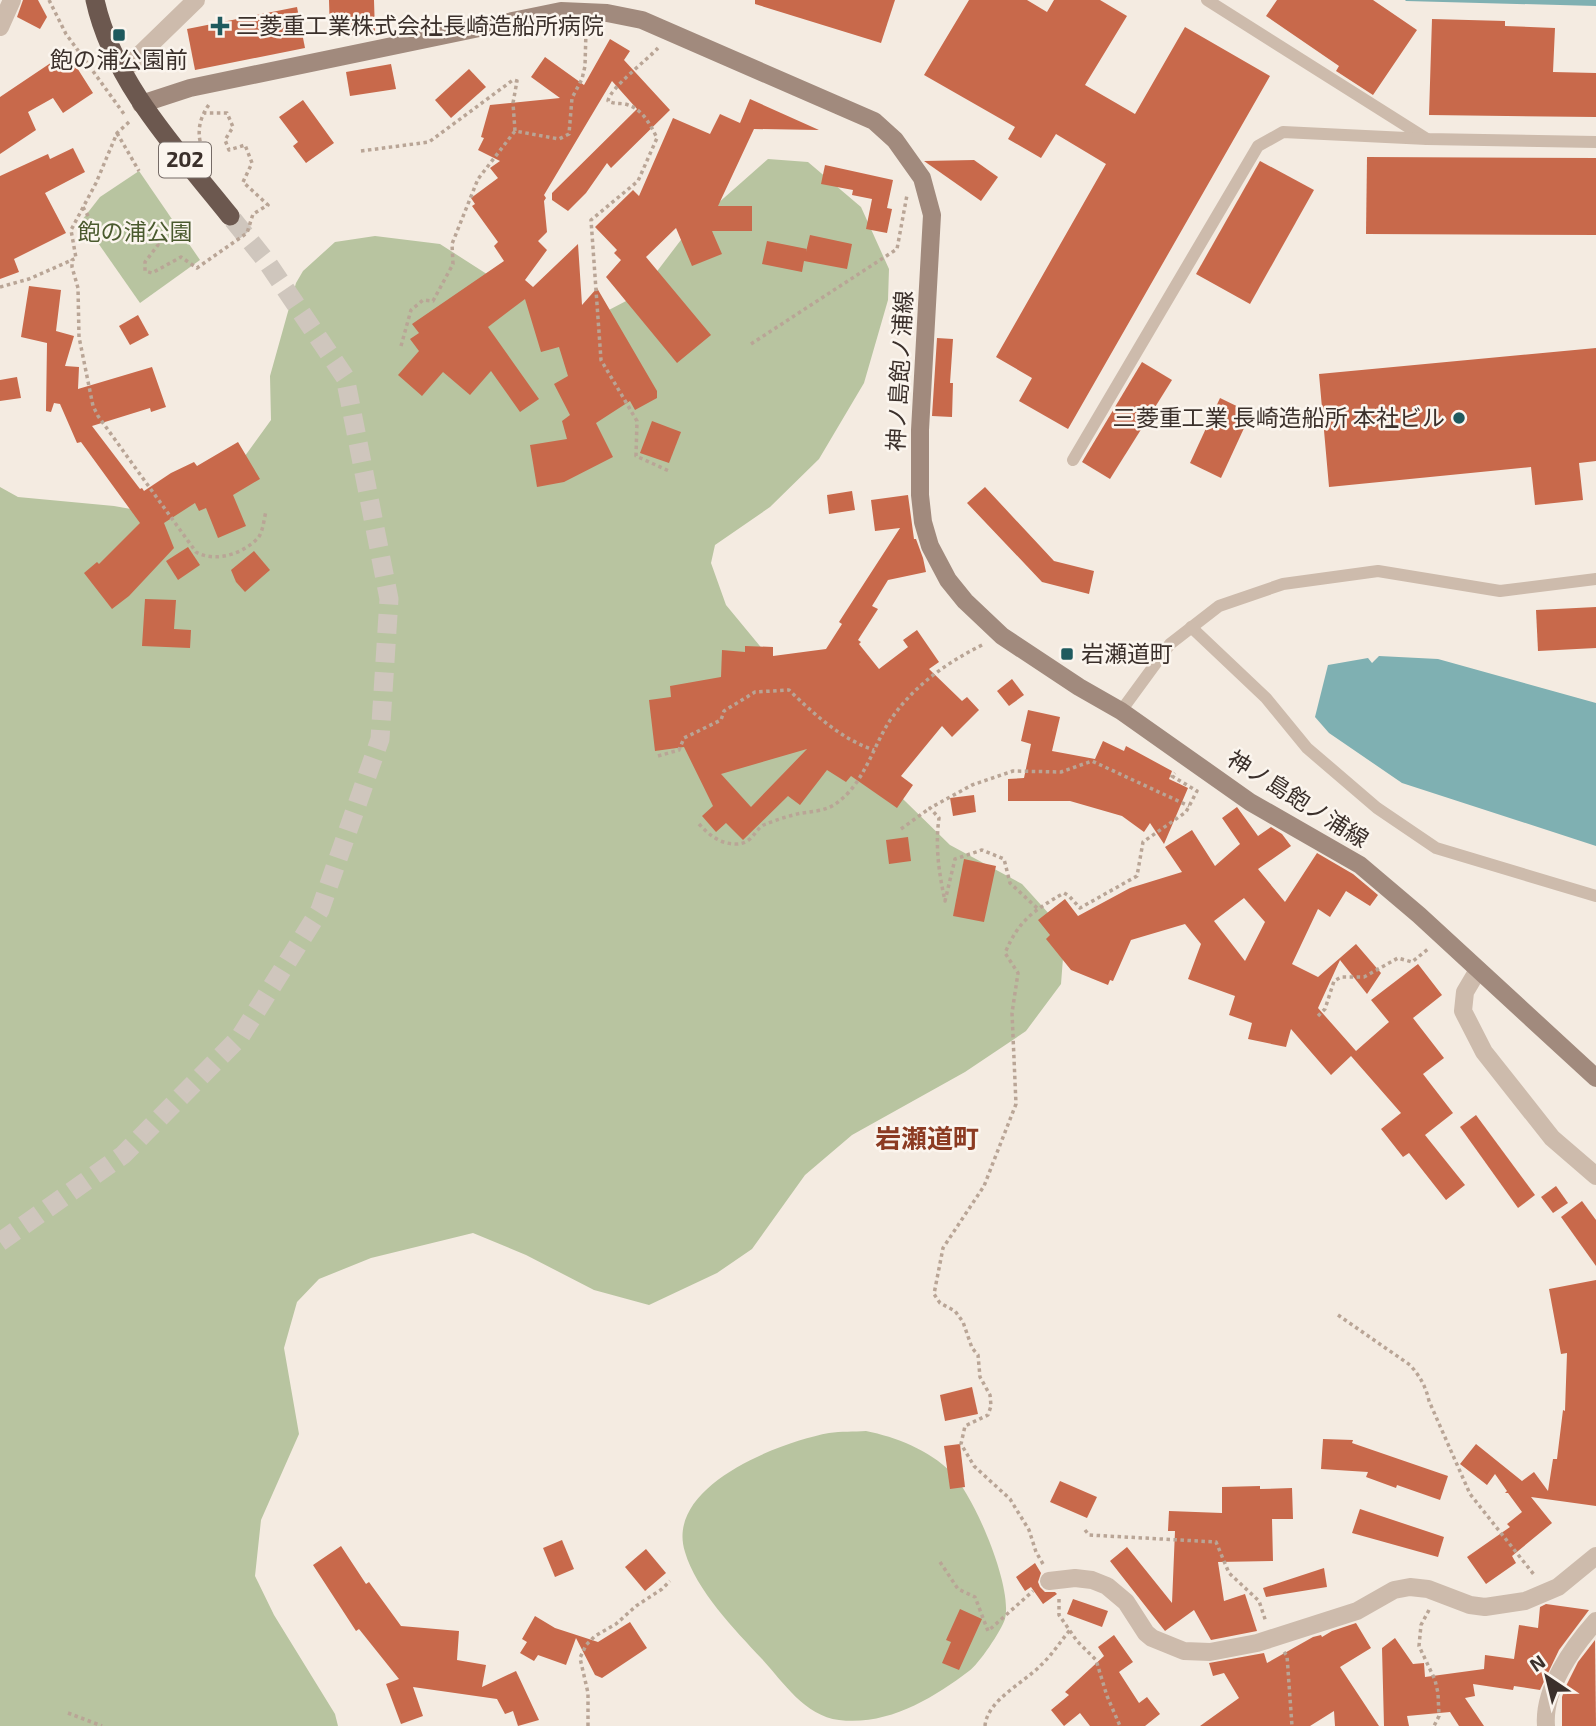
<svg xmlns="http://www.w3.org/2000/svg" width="1596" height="1726" viewBox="0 0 1596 1726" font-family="'Exo 2','Noto Sans JP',sans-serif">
<rect width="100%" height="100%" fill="#f4ebe1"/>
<g fill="#b8c4a0">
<path d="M768,159L808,162L861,207L889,269L888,300L864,383L819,459L770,507L715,545L711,563L726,605L816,714L950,845L1022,884L1051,916L1064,945L1061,984L1026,1031L965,1072L852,1135L805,1175L752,1249L717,1273L649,1305L594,1290L526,1255L473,1233L371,1258L319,1279L297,1302L284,1348L299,1434L261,1520L255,1576L274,1615L335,1714L338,1726H0V487L18,497L114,506L165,515L229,478L271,420L270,376L296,283L303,271L335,242L375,236L440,244L507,287L584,323L628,300L655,274L690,228Z"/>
<path d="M139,171L200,260L140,303L82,220L100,197Z"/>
<path d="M866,1431C896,1437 929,1450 951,1472C974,1496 1013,1586 1005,1619C1001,1631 979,1664 969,1671C932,1699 887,1726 839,1720C805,1716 783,1682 762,1659C735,1630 696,1590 685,1552C664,1486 780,1442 829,1433C841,1431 854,1432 866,1431Z"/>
</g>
<g fill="#7fb0b2">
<path d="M1405,0H1596V6L1406,1Z"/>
<path d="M1379,656L1438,659L1596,703V846L1402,783L1329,733L1315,717L1328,665L1368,658L1372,663Z"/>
</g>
<g fill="#c8694b" fill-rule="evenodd">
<path d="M23,0H38L47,17L40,29L17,17Z"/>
<path d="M329,0H374L375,34L330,35Z"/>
<path d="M755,0H895L881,43L755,4Z"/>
<path d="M969,0H1027L1047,12L1054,0H1100L1127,16L1085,85L1135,114L1185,27L1270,76L1068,429L1019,401L1032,378L996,357L1106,164L1056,134L1041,158L1008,139L1015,127L924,75Z"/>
<path d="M1277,0H1373L1417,30L1373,95L1336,71L1339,66L1266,16Z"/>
<path d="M297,7L305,48L195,70L187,29Z"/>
<path d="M1432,19L1505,21V26L1555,28L1553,72L1596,73V117L1429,115Z"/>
<path d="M610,39L630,51L624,60L670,110L611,168L607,163L586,193L568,211L552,200V193L637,109L612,81L544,195L546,198L544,201L547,232L538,241L547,250L525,280L533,287L578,244L582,305L597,288L657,391V398L635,410L630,401L596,423L613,457L564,482L537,487L530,445L567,439L562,421L570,415L554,384L568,376L559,347L541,352L525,299L488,327L539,399L520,412L491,371L470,395L443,372L422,396L398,375L419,351L410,339L419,333L412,324L504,261L494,246L498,242L472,206L475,204L471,198L498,178L490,168L500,161L478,150L484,138L481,137L490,105L560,98L531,77L545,57L584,85Z"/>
<path d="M67,52L93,93L63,113L53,98L28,112L36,130L0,154V97Z"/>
<path d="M391,64L396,89L350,96L346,72Z"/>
<path d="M469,69L486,87L451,118L435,100Z"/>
<path d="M750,99L819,130L754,129L718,206H752V231H712L722,254L692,266L676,228L646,257L711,335L677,363L606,277L621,260L614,253L617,250L595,227L633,190L639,196L673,118L710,134L720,114L740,123Z"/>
<path d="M303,100L334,143L306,163L293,146L298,142L279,117Z"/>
<path d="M73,148L85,172L45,193L66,233L14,259L19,272L0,279V176L48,154L50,159Z"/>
<path d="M1367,157L1596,158V235L1366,234Z"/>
<path d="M974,160L998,177L981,201L924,161Z"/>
<path d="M1260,161L1314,190L1250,304L1196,274Z"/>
<path d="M825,165L893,180L887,208L892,209L887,233L866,229L872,199L852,195L853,190L821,184Z"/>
<path d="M810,235L852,244L847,269L804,261L802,272L762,264L767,241L807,249L806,252Z"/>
<path d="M29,286L61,290L56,331L74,336L65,366L79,367L78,389L152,367L166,407L151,412L150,408L92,426L140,489L142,488L144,491L171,473L194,462L197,466L238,442L260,479L233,495L246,526L218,538L206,508L199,511L195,503L164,523L174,548L129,596L112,609L84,573L97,562L99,564L140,523L81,442L77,443L60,404L54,403L51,412L46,411L47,343L21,337Z"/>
<path d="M138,315L149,335L130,345L119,326Z"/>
<path d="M937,338L953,339L950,383H953L952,417L932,416Z"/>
<path d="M1596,348V461L1579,463L1583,500L1535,505L1531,467L1329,487L1319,374Z"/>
<path d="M1142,362L1172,380L1110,479L1082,462Z"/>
<path d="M17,377L21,398L0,401V380Z"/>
<path d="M1220,398L1251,413L1221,478L1190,463Z"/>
<path d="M652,421L681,432L669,463L640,453Z"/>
<path d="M985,487L1054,561L1094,571L1089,594L1042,582L967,503Z"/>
<path d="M852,491L855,510L829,514L827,495Z"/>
<path d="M908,495L914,539H916L923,558L926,572L888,580L872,606L878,609L858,640L861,642L859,644L879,669L908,647L903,640L917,630L939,662L929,669L962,701L967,697L979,710L952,737L942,726L901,776L913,785L897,808L851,776L846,782L827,770L800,805L788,796L743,840L726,823L716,832L702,816L713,806L684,747L655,751L649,700L671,697L670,686L721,677L722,650L745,652V646L773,647V656L826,649L842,624L839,622L900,528L875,531L871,500ZM807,749L751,807L721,774Z"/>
<path d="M188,547L200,565L178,580L166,561Z"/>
<path d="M254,551L270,570L245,592L236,582L231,570Z"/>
<path d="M145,599L176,600L174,629L191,630L190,648L142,646Z"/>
<path d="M1596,607V648L1538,651L1536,610Z"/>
<path d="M1012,679L1024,695L1009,706L997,691Z"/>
<path d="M1028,710L1060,717L1052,751L1095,759L1103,741L1124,751L1126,746L1172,771L1169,779L1188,788L1164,844L1150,823L1144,832L1122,816L1070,801H1008V779L1024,778L1031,744L1021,741Z"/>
<path d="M974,795L976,812L953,816L950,798Z"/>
<path d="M1237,807L1258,836L1271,827L1282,834L1291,846L1258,869L1285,902L1317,853L1353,874L1378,895L1370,906L1346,891L1330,917L1318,909L1292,964L1318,977L1356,944L1381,973L1367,994L1340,960L1318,1008L1356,1051L1389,1022L1371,1000L1418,964L1442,995L1413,1018L1444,1058L1423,1074L1453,1113L1425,1135L1465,1185L1446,1200L1409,1153L1403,1157L1381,1129L1401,1113L1351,1056L1331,1075L1291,1029L1286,1047L1248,1039L1252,1023L1229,1015L1235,996L1188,979L1201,944L1185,924L1131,940L1113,981L1110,980L1108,985L1071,970L1046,939L1050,935L1038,920L1065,899L1078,916L1130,888L1182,872L1165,847L1192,830L1215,866L1240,844L1222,818ZM1244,898L1265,922L1245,961L1214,921Z"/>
<path d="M908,837L911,861L889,864L886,840Z"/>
<path d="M964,859L996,866L984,922L953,916Z"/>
<path d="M1476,1115L1535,1195L1518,1208L1460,1127Z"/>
<path d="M1556,1186L1568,1203L1553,1213L1541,1197Z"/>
<path d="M1582,1201L1596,1220V1266L1561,1217Z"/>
<path d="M1596,1280V1506L1531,1497L1552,1523L1512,1556L1516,1563L1486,1584L1467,1557L1510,1527L1507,1524L1522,1512L1508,1493H1505L1507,1491L1495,1474L1487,1485L1460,1464L1476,1444L1522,1481L1534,1472L1548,1491L1553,1459H1557L1563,1410L1565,1411L1567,1353L1561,1354L1549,1289Z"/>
<path d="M972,1387L978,1414L945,1421L940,1395Z"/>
<path d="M1323,1439L1353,1440L1352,1443L1448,1476L1440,1500L1397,1485L1396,1488L1366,1477L1368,1472L1321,1469Z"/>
<path d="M960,1444L965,1487L950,1489L944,1446Z"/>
<path d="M1060,1481L1097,1497L1087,1518L1050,1502Z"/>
<path d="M1260,1486V1489L1292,1488L1293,1519H1272L1273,1561L1218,1562L1224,1601L1245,1594L1257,1631L1211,1640L1194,1610L1165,1631L1110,1561L1127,1547L1172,1603L1175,1531H1168L1169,1511L1222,1513V1487Z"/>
<path d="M1360,1509L1444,1537L1438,1557L1352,1533Z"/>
<path d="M562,1540L574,1569L555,1577L543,1548Z"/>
<path d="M341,1546L366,1584L369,1582L401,1626L459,1631L457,1660L486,1665L482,1687L516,1671L539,1720L518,1726L513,1711L505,1714L497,1699L413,1687L423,1716L401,1724L386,1684L399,1679L359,1629L356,1631L313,1565Z"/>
<path d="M646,1549L666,1573L645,1591L625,1567Z"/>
<path d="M1035,1563L1041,1573L1038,1582L1040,1587L1045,1592H1055L1057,1594L1043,1604L1031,1587L1025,1591L1016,1577Z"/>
<path d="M1324,1568L1327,1587L1266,1597L1263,1588Z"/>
<path d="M1073,1599L1108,1611L1102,1627L1067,1614Z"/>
<path d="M1546,1604L1589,1610L1559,1650L1540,1690L1514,1686L1513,1690L1473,1684L1475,1696L1465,1698L1484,1726H1459L1450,1712L1407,1716L1409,1726H1384L1382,1648L1395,1638L1413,1664L1424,1663L1425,1677L1484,1669L1485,1655L1514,1659L1519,1625L1538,1628L1540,1607Z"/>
<path d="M960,1609L982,1619L959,1670L942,1663L951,1642L946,1640Z"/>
<path d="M535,1616L555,1628L598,1642L630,1622L647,1648L602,1678L595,1675L576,1638L566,1665L538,1655L534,1661L520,1653L527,1642L522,1639Z"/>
<path d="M1356,1623L1371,1648L1340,1667L1379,1726H1335L1334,1711L1310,1726H1200L1239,1698L1224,1673L1213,1676L1209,1663L1264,1653L1267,1663L1313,1637L1321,1635L1322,1637L1332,1631Z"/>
<path d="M1114,1635L1133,1662L1119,1672L1139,1703L1147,1697L1160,1714L1145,1726H1090L1080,1713L1064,1726L1051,1710L1069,1695L1065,1692L1104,1656L1098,1647Z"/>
<path d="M1595,1640L1596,1726H1562V1697L1565,1688L1578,1662Z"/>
</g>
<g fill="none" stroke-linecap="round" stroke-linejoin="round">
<path stroke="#cfc6bd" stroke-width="19" stroke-dasharray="19 10" stroke-linecap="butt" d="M0,1242L123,1155L240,1037L320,910L380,739L389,599L345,377L267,262L230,216"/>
<g stroke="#b9a596" stroke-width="3.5" stroke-dasharray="3.5 3.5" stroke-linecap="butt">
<path d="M49,0L66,34L124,114"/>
<path d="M658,48C646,61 610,88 608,101C614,104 618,103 625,104C642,108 650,124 657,138L638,181L591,220L601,360L637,421L636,456L669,471"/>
<path d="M129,122L117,133L96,183L71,230L76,258L72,260V267L78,288L79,337L93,406L98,416L196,552C215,563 243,554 258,538C263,532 264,519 266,511"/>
<path d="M117,133L139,171"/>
<path d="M202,148C196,131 200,117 210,103"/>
<path d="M361,151L429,142L513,80L517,81L513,103L515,131L559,139L569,134L572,98L582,79L585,66L586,31"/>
<path d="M83,207L102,240L122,237L147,227L158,245L145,262V271L152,273L181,257L197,268L247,233L253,214L268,205L243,182L252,163L245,145L229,150L225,140L233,127L227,113H204"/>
<path d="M0,287L29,279L72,260"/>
<path d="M751,344L897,249L907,195"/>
<path d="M401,346L411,310L423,300L433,301L453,264L452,244L478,179L515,131"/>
<path d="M658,756L679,750L684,738L721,720L724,711L755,692L789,690C814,714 841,739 874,750"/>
<path d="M699,824C709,835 720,844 736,844C754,844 754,828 766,824C776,820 791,815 802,813C824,810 832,810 849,792C867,772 875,744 889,722C913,686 946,663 984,644"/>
<path d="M901,829L930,808"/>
<path d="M1037,908L1010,883L1004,859L982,850L955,859L945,901C939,873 935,847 939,818L930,808L972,785L1013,771L1061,772L1092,761L1189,806"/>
<path d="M1318,1016L1325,1009L1334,981L1341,977H1364L1398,958L1412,962L1428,949"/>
<path d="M1338,1315L1410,1365C1420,1376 1426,1387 1429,1401L1470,1494L1535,1576"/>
<path d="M1085,1530L1089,1535L1216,1542L1229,1573L1259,1601L1266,1622"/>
<path d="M940,1562L958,1589L975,1597L988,1631L1033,1591"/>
<path d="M1043,1564L1036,1552L1029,1530L1010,1499L974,1466L961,1444L965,1426L988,1415L991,1406L990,1395L980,1377L978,1355L972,1348L963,1322L955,1311L940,1303L934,1294L943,1248L984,1186L1016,1104L1012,1013L1018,973L1005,953C1019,920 1033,911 1064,893L1069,896L1080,908L1137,876L1143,842L1186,812L1197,791L1172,776L1175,773"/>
<path d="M1059,1599V1615L1077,1641L1096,1660L1107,1696L1120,1726"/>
<path d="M1429,1610L1421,1625L1419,1646L1435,1680L1438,1693L1439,1716L1434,1726"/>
<path d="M1284,1652L1287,1656L1292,1726"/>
<path d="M68,1713L102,1726"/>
<path d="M588,1726V1693L580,1658L586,1645L595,1636L616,1624L636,1606L662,1589L670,1581"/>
<path d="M985,1726C987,1700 1024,1683 1041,1665C1052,1655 1060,1642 1070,1630"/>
</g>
<g stroke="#cdbbac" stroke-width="12">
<path d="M1207,0L1427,139L1596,142"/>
<path d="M1073,460L1258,146L1283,132L1427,139"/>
<path d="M1191,627L1266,698L1307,748L1377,808L1436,848L1596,896"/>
<path d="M1121,711L1170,644L1219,606L1283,584L1378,571L1500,591L1596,579"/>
</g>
<g stroke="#cdbbac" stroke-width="18">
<path d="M0,27L12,0"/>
<path d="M124,70L196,0"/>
<path d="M1478,970L1465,992L1463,1011L1484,1052L1552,1138L1596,1176"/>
<path d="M1049,1581L1075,1578L1092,1580L1107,1586L1126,1602L1146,1633L1152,1638L1184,1651L1210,1652L1257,1643L1357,1611L1394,1590L1410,1587L1428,1589L1470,1605L1485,1607L1525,1601L1558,1587L1596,1556"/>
<path d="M1546,1726C1543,1689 1572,1648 1596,1621"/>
</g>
<path stroke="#a18a7d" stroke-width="18" d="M141,104L190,88L561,11L607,13L642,20L874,121L895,140L922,178L932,215L920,430V495L923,522L930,546L948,580L965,601L1002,636L1079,687L1121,711L1250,802L1360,865L1419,915L1596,1078"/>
<path stroke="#6c584f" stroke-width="19" d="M95,0C113,83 179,152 230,216"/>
</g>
<g fill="#1f5a5e" stroke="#fbf5ee" stroke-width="2.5">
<path d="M216.5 15.5h7v7h7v7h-7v7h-7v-7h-7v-7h7z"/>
<rect x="112" y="28" width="14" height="14" rx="3.5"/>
<circle cx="1459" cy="418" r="7"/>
<rect x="1060" y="647" width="14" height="14" rx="3.5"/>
</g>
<g text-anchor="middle" stroke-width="5" stroke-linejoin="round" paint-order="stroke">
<rect fill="#fbf5ee" stroke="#756b66" stroke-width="2" x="159" y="142.5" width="52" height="35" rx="5"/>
<g font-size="21" font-weight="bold" fill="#3b302b">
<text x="185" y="167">202</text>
</g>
<g font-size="23" fill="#3b302b" stroke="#fbf5ee" text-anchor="start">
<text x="236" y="34">三菱重工業株式会社長崎造船所病院</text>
<text x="119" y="68" text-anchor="middle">飽の浦公園前</text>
<text x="1445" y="426" text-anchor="end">三菱重工業 長崎造船所 本社ビル</text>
<text x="1081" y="662">岩瀬道町</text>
</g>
<g font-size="23" fill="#4a5a2e" stroke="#fbf5ee">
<text x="135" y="240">飽の浦公園</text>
</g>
<g font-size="23" fill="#3b302b" stroke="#fbf5ee">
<text transform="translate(900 371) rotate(-87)" y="8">神ノ島飽ノ浦線</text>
<text transform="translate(1298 799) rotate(32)" y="8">神ノ島飽ノ浦線</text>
</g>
<g font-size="26" font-weight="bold" fill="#8c3b22" stroke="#fbf5ee">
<text x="927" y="1148">岩瀬道町</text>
</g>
</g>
<g transform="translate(1547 1677) rotate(325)" stroke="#fbf5ee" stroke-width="5" paint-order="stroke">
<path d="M0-5L12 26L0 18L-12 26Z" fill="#3b302b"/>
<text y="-10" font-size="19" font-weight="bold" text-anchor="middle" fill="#3b302b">N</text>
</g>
</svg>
